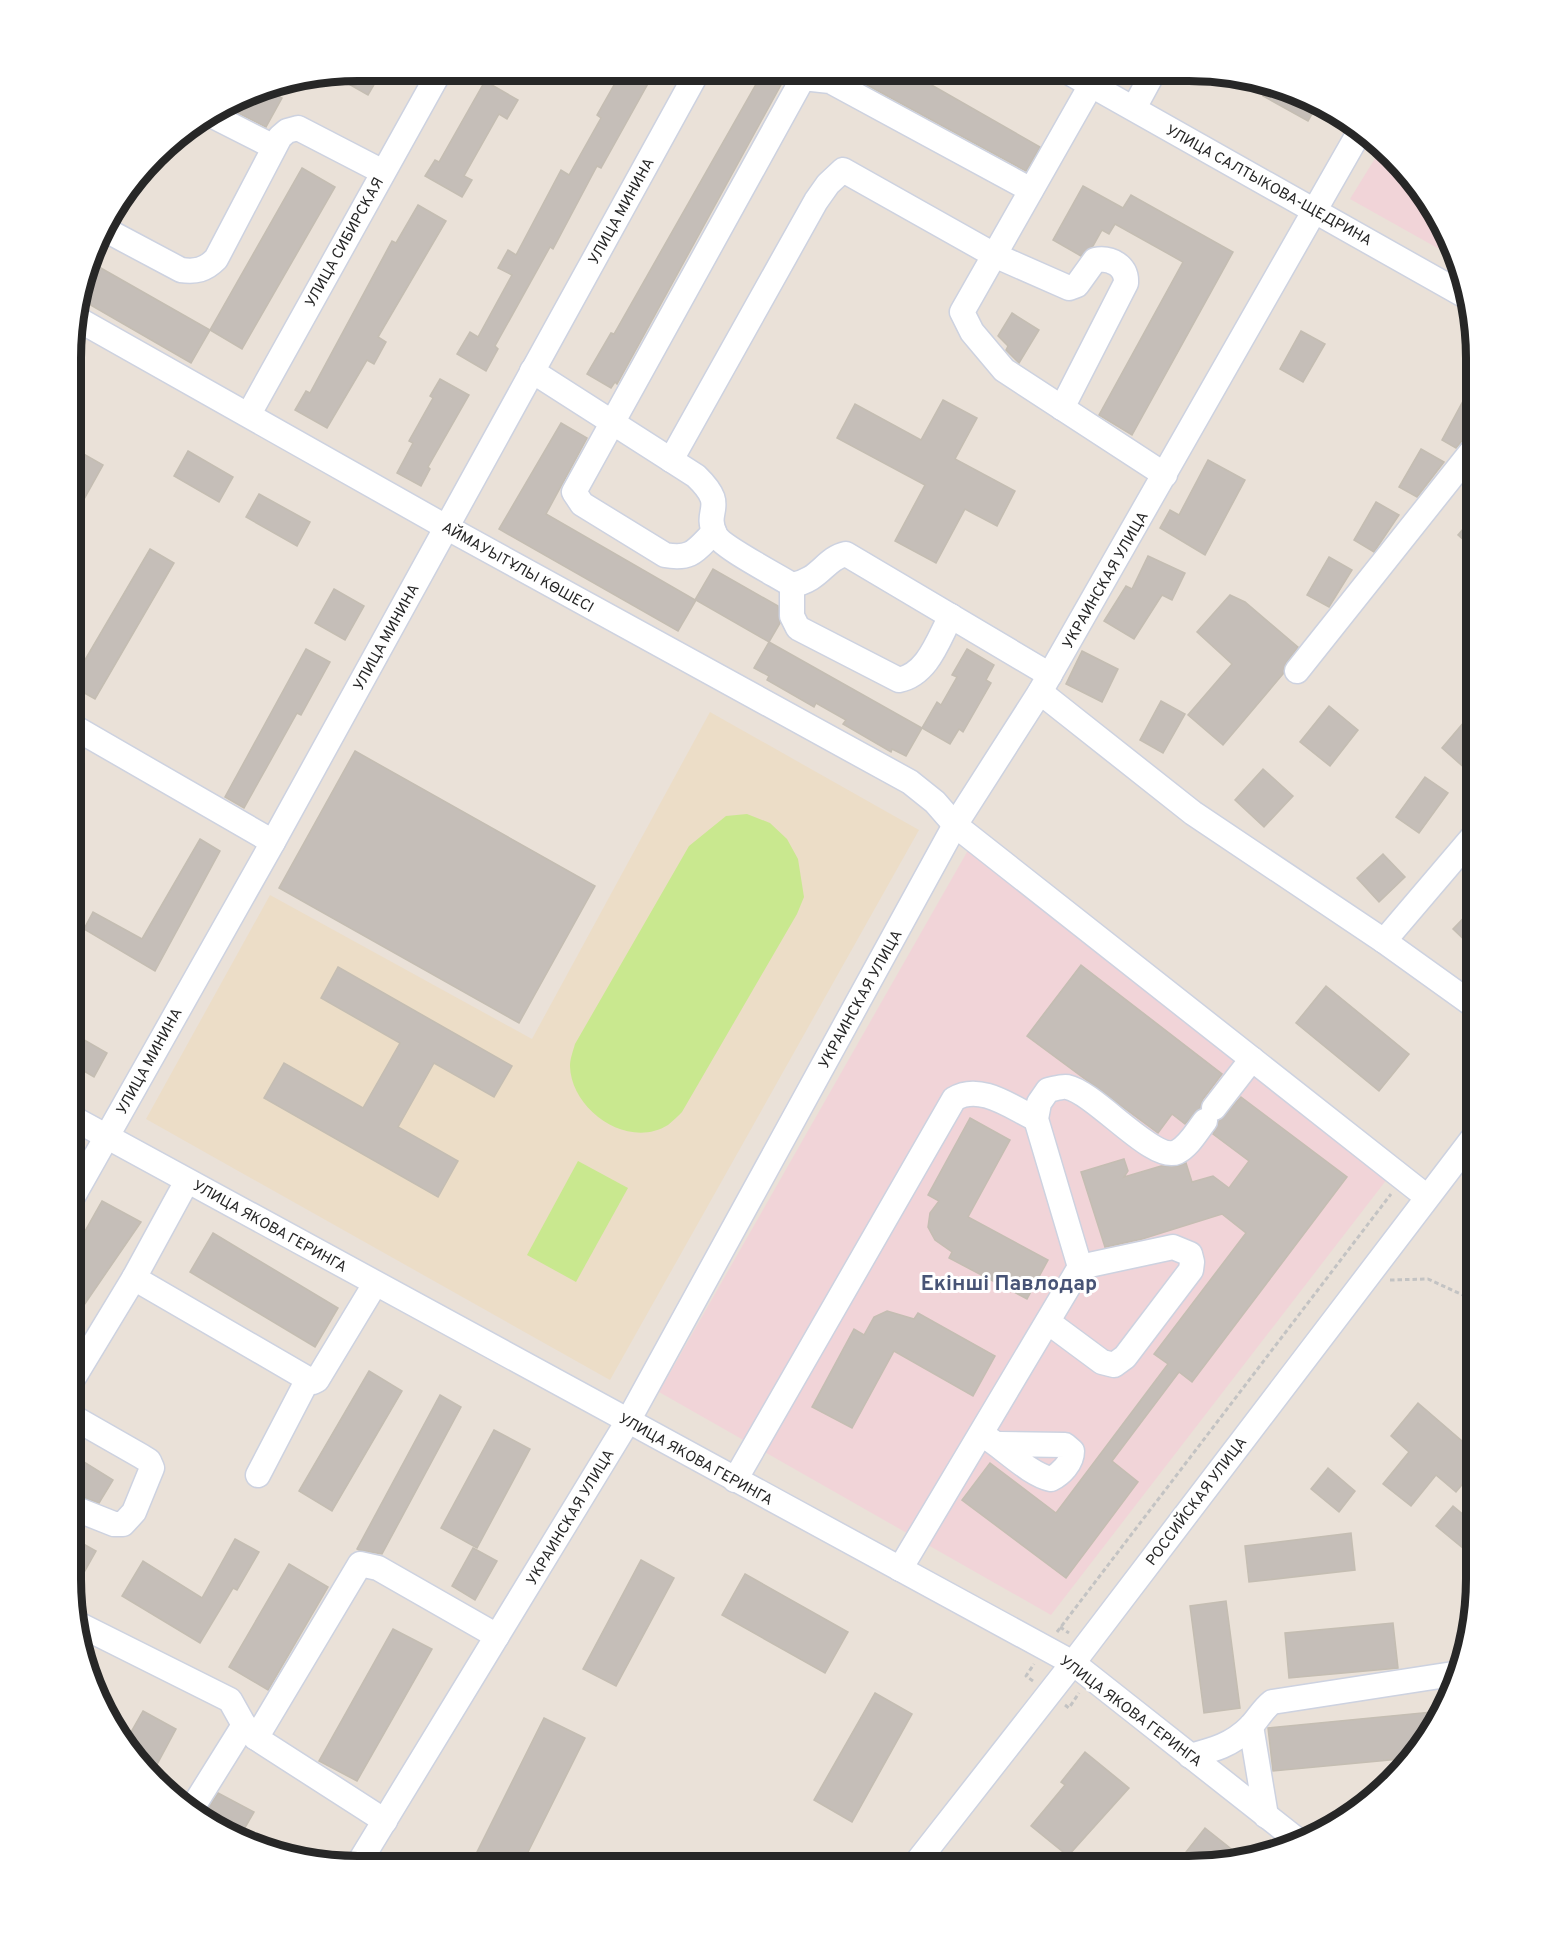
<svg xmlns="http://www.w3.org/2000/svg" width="1547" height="1937" viewBox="0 0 1547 1937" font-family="Overpass,sans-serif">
<rect width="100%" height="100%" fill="#eae1d8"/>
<path fill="#ecddc7" d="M710,712L919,830L610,1380L146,1119L270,895L532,1039Z"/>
<g fill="#f1d4d8">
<path d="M1379,152L1438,215L1457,259L1350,199Z"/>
<path d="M979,831L1401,1161L1051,1615L659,1392Z"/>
</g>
<g fill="#c9e88f">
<path d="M747,814L770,823L787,839L798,859L804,897L797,914L682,1112C678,1116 673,1121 668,1125C628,1150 571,1110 570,1066C570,1059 573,1051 575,1044L689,846L726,816Z"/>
<path d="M578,1161L628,1188L576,1282L527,1255Z"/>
</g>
<g fill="#c5beb8" stroke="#c4bdb2" stroke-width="1.5">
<path d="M358,70L382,71L368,95L333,75Z"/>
<path d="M622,71H655L601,168L597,166L553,249L550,247L495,346L498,349L486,371L457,354L470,332L478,337L512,275L498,268L508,250L516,255L561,170L569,175L601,118L597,115Z"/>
<path d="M763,72H788L617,384L615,382L611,388L587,374L611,333L614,334Z"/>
<path d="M843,72H909L1040,147L1026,171Z"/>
<path d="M485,81L518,100L507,119L499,114L464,176L472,180L462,197L425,176L435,160L439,162Z"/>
<path d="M263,87L282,98L266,127L228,108Z"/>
<path d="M1267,88L1316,107L1308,121L1263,96Z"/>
<path d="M302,168L335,187L242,349L210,330Z"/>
<path d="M1083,186L1123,208L1131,195L1233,252L1132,435L1099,415L1183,262L1115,224L1109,234L1102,230L1093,246L1081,256L1053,240Z"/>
<path d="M418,205L446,221L378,337L386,342L374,364L367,360L327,428L295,410L306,391L310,393L392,241L396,243Z"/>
<path d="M92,263L210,330L191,363L80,299Z"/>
<path d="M1012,313L1039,330L1019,363L1006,350L1008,346L998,336Z"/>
<path d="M1301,331L1325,344L1303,382L1280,369Z"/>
<path d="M440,379L469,395L428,467L430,469L421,486L397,473L413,443L409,441L433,398L430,396Z"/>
<path d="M943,400L977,418L955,459L1015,491L997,526L965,509L936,563L895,541L925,485L837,438L855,404L921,440Z"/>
<path d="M1463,401L1476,409V432L1465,437L1456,448L1442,440Z"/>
<path d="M561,423L587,438L546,514L695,600L713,569L778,606L780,623L769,642L696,600L678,631L499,529Z"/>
<path d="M73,448L103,465L73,519Z"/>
<path d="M1421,449L1444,462L1417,497L1399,487Z"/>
<path d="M188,451L233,477L219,502L174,476Z"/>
<path d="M1208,460L1245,480L1205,555L1160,528L1170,510L1179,515Z"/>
<path d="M259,494L310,522L297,546L246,517Z"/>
<path d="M1376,502L1399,515L1374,552L1354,540Z"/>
<path d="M1476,514V551L1458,535Z"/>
<path d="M150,549L174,563L95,699L72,686V682Z"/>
<path d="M1148,556L1185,573L1172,600L1162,595L1134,639L1104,621L1126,586L1132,589Z"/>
<path d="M1329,557L1352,570L1329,607L1307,595Z"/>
<path d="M334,589L364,606L345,640L315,623Z"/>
<path d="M1230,595L1245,602L1298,647L1286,663L1283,674L1223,745L1188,715L1232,664L1197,632Z"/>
<path d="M769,642L922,728L906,756L892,749L891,752L843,724L846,720L816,703L814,707L767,680L769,676L754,668Z"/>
<path d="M306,649L330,662L301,715L297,713L244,808L225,797Z"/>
<path d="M967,649L994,665L986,680L991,683L963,732L959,729L950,744L922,728L937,702L941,705L957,677L952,675Z"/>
<path d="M1082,651L1118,669L1102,702L1066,684Z"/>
<path d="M1161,701L1185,714L1163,753L1140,740Z"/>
<path d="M1329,706L1358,730L1330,766L1300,742Z"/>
<path d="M1476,708V778L1442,748Z"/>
<path d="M355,751L595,886L519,1023L279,888Z"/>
<path d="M1263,769L1293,796L1264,827L1235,800Z"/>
<path d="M1425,777L1448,793L1419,833L1396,817Z"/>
<path d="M200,839L220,851L155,971L84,929L93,912L142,939Z"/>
<path d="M1383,854L1405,877L1379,902L1357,878Z"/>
<path d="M1476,905V951L1453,929Z"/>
<path d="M1081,965L1222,1074L1203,1099L1200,1108L1185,1124L1172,1114L1158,1133L1027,1036Z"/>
<path d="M338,967L512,1066L494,1097L434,1063L398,1127L458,1161L438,1197L264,1098L284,1063L363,1108L400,1043L321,998Z"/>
<path d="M1326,986L1409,1054L1379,1091L1296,1023Z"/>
<path d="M72,1033L107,1053L94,1077L72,1064Z"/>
<path d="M1241,1097L1347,1177L1192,1382L1179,1372L1112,1461L1138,1482L1066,1578L962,1500L990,1463L1056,1513L1168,1364L1154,1354L1246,1233L1222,1214L1142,1239L1105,1247L1081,1172L1124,1159L1128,1171L1124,1177L1161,1166H1178L1186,1163L1192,1182L1213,1176L1229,1188L1249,1161L1213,1134L1219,1121Z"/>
<path d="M970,1118L1010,1140L968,1217L1048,1260L1027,1299L949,1258L952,1252L935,1240L928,1227L930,1213L939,1201L928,1195Z"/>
<path d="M102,1201L141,1222L71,1324V1256Z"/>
<path d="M213,1233L338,1308L315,1347L190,1272Z"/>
<path d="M887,1311L914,1319L918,1313L995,1356L973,1396L894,1351L852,1428L812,1407L854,1329L864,1335L874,1317Z"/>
<path d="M369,1371L402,1391L332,1511L299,1491Z"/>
<path d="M440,1395L461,1407L382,1554L359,1550L357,1549Z"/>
<path d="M1418,1403L1476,1453V1468L1456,1492L1436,1475L1411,1506L1383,1484L1409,1452L1391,1436Z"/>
<path d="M494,1430L530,1449L477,1548L441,1528Z"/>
<path d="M71,1454L113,1480L99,1503L71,1493Z"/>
<path d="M1328,1468L1355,1491L1339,1512L1311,1489Z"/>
<path d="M1453,1506L1476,1525V1534L1464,1549L1436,1526Z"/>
<path d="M1351,1533L1355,1570L1249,1582L1245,1546Z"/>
<path d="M71,1537L96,1551L72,1594L70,1579Z"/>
<path d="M235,1539L259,1552L237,1590L233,1588L200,1643L122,1596L143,1561L202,1598Z"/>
<path d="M473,1548L497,1561L475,1600L452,1586Z"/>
<path d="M641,1560L674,1578L616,1686L583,1669Z"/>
<path d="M289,1564L328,1587L268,1690L229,1667Z"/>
<path d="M745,1574L848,1632L825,1673L722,1615Z"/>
<path d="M1226,1601L1240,1708L1204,1713L1190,1606Z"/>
<path d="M1393,1623L1398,1668L1289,1678L1285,1633Z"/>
<path d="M393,1629L432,1649L357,1781L319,1761Z"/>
<path d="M875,1693L912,1714L852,1822L814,1800Z"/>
<path d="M143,1711L176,1729L154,1770L126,1741Z"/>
<path d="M1442,1711L1438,1723L1411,1758L1273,1771L1268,1728Z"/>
<path d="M544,1718L585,1738L521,1866H470Z"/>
<path d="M1085,1752L1129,1788L1068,1856L1031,1826L1065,1785L1061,1782Z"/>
<path d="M218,1793L254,1812L239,1838L201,1819Z"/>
<path d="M1205,1828L1240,1856L1207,1866H1175Z"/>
</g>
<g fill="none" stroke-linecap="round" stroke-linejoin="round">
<defs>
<g id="minor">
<path d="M1070,73L1469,298"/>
<path d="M1091,85L962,312L972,332L1004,370L1165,475"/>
<path d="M1134,108L1153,73"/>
<path d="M213,116L274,147"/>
<path d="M104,229L181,270C196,272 205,270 216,259L280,137L287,131L298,128L383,172"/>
<path d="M74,317L446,527L910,782L935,802L955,825L1427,1197"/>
<path d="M532,371L696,476C729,508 703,508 715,534C720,546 778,576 792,585C821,580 824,559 846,554L1050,675"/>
<path d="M249,414L440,71"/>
<path d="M671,460L816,201L828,184L843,170L994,255L1069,288L1077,285L1095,260C1111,257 1127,266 1126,283L1062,408"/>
<path d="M714,532C696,550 692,560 665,555L582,504L574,492L803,78L830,81L1031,190"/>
<path d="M792,585V616L798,628L899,680C928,674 938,640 951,616"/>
<path d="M1297,671L1476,446"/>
<path d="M1040,692L1193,813L1384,941L1476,1007"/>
<path d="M72,726L273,842"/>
<path d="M1384,941L1476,833"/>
<path d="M1214,1108L1252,1059"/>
<path d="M71,1117L1073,1663L1296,1839"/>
<path d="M71,1200L273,842L698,71"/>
<path d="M134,1278L313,1382L317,1380L375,1284"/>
<path d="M1048,1322L1102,1362L1114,1365L1125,1357L1191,1270L1192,1262L1190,1254L1173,1247L1080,1267"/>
<path d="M71,1382L134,1278L187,1181"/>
<path d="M981,1434C1003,1446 1028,1474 1051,1479C1061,1474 1072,1463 1072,1451L1065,1445L1000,1444"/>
<path d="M258,1475L307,1381"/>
<path d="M735,1480L954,1099C980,1083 1011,1107 1036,1119"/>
<path d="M71,1507L114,1524H123L134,1512L152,1468L149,1461L141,1456L71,1416"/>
<path d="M900,1569L1080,1267L1036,1119L1039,1103L1048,1090C1054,1089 1062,1086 1067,1087C1096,1093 1153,1163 1177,1152C1189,1146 1197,1131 1205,1121"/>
<path d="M76,1623L230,1700L244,1725"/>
<path d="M1251,1726L1266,1816"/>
<path d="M256,1738L360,1564L378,1568L497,1636"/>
<path d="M1190,1756C1213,1750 1232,1745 1250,1727C1258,1719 1262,1710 1272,1702L1453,1674"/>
<path d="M191,1810L244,1725L256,1738L385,1821"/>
<path d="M357,1866L628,1421L955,825L1040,692L1360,131"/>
<path d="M914,1866L1073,1663L1476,1134"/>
</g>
</defs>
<use href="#minor" stroke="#cdd2e0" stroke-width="27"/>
<g stroke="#c3c3c3" stroke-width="3" stroke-dasharray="4.5 3" stroke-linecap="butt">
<path d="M1390,1280L1428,1279L1476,1301"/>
<path d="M1060,1627L1069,1633"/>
<path d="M1057,1632L1391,1194"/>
<path d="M1033,1681L1026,1676L1034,1664"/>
<path d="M1065,1705L1069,1708L1079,1693"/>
</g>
<use href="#minor" stroke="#fff" stroke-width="24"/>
</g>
<g text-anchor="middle" stroke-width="6" stroke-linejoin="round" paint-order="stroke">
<g font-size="15" fill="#272727" stroke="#fff">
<text transform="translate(1269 185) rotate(29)" y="5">УЛИЦА САЛТЫКОВА-ЩЕДРИНА</text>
<text transform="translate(621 211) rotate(-61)" y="5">УЛИЦА МИНИНА</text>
<text transform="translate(344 242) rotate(-61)" y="5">УЛИЦА СИБИРСКАЯ</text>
<text transform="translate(518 567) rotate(29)" y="5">АЙМАУЫТҰЛЫ КӨШЕСІ</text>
<text transform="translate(1105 580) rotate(-60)" y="5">УКРАИНСКАЯ УЛИЦА</text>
<text transform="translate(386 637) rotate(-61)" y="5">УЛИЦА МИНИНА</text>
<text transform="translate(860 999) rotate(-61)" y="5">УКРАИНСКАЯ УЛИЦА</text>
<text transform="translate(149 1061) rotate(-61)" y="5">УЛИЦА МИНИНА</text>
<text transform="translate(270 1226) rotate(29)" y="5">УЛИЦА ЯКОВА ГЕРИНГА</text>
<text transform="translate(696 1459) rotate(29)" y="5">УЛИЦА ЯКОВА ГЕРИНГА</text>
<text transform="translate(1196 1501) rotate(-53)" y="5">РОССИЙСКАЯ УЛИЦА</text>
<text transform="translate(570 1517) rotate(-59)" y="5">УКРАИНСКАЯ УЛИЦА</text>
<text transform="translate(1131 1711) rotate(37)" y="5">УЛИЦА ЯКОВА ГЕРИНГА</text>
</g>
<g font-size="21" font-weight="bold" fill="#485476" stroke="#fff">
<text x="1009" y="1290">Екінші Павлодар</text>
</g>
</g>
<path d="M0 0H1547V1937H0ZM358 81H1189A277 277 0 0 1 1466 358V1579A277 277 0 0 1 1189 1856H358A277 277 0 0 1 81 1579V358A277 277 0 0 1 358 81Z" fill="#fff" fill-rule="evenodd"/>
<path fill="none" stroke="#272727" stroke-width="8" d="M358 81H1189A277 277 0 0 1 1466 358V1579A277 277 0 0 1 1189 1856H358A277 277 0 0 1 81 1579V358A277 277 0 0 1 358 81Z"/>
</svg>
